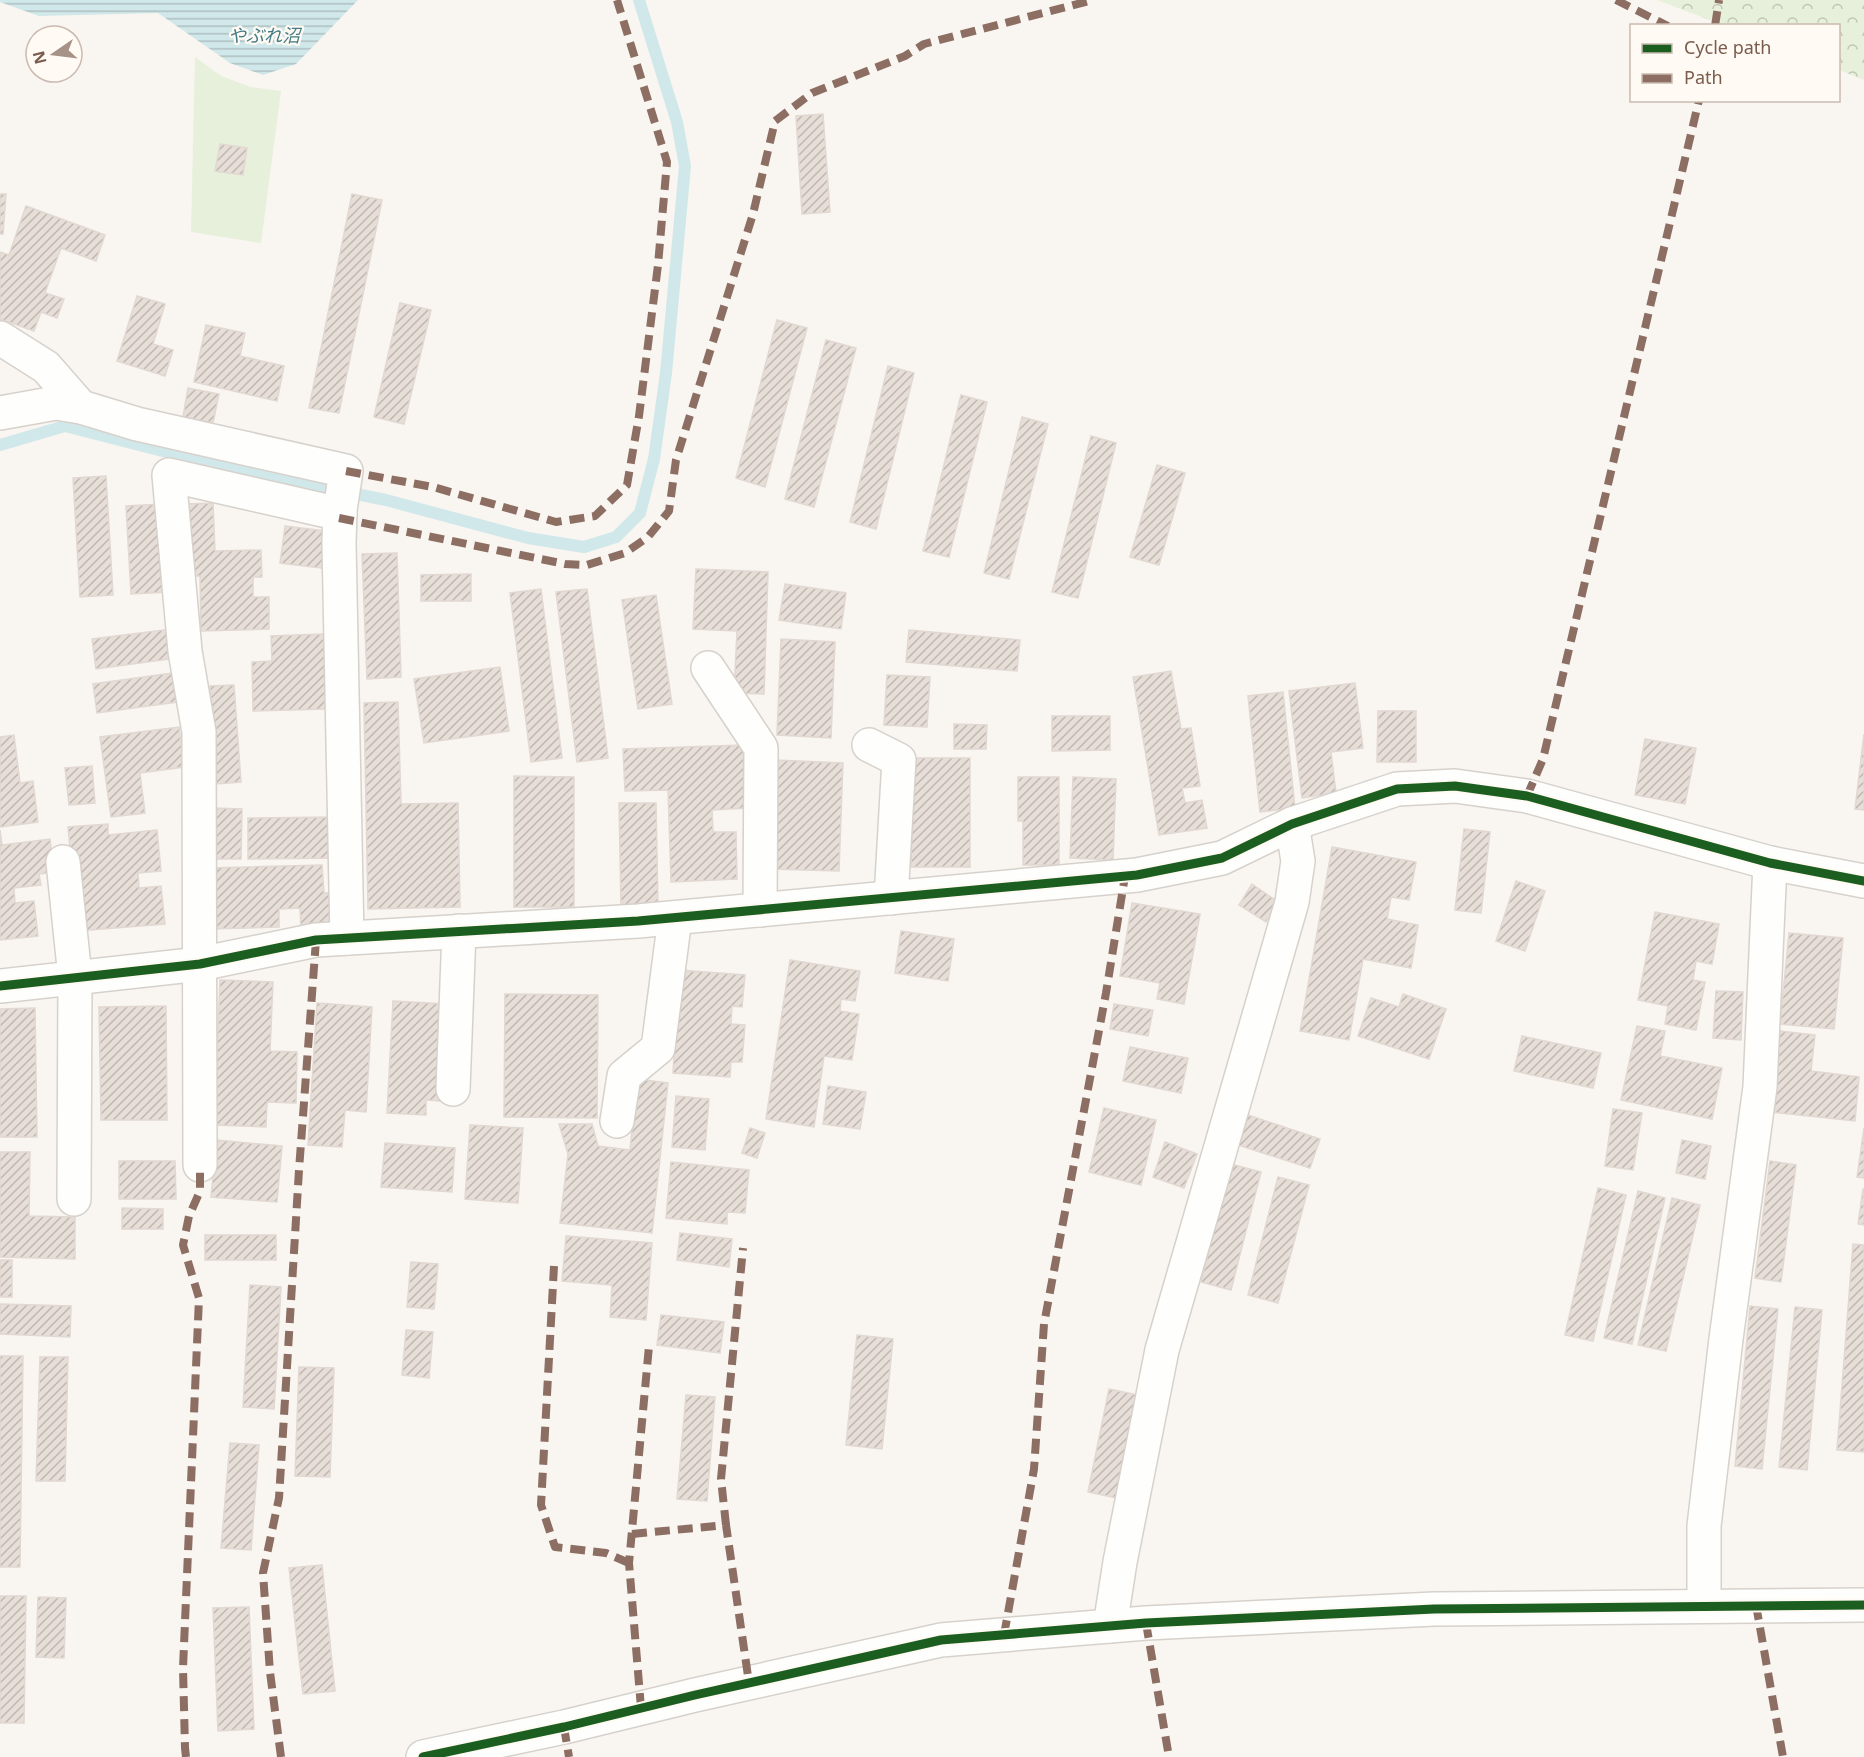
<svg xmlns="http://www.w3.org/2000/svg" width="1864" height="1757" viewBox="0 0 1864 1757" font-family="'Noto Sans','Noto Sans JP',sans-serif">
<defs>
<pattern id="forest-crowns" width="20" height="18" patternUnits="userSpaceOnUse" patternTransform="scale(1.5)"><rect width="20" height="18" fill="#e7f0db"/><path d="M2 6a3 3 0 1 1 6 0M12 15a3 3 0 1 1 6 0" fill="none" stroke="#c0c6b4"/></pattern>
<pattern id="water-rules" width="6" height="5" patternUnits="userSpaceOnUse" patternTransform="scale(1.5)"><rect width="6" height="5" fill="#d0e8ea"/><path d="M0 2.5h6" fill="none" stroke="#aebfc0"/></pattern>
<pattern id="building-hatch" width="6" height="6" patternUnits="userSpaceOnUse" patternTransform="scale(1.5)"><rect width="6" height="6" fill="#e6ded7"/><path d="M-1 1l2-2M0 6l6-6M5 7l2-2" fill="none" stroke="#bfb7b1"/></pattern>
</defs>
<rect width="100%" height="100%" fill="#f9f5f0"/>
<path fill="url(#forest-crowns)" d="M1657,0H1864V80L1839,70L1838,26L1723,25Z"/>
<path fill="#e7f0db" d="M195,57L221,76L251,87L281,91L261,243L191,232Z"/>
<path fill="url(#water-rules)" d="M0,0H358L296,64L263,75L230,63L158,13L39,16L0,2Z"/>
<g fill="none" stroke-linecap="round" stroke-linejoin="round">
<path stroke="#d0e8ea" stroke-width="12" d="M0,445L65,426L233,469L386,500L528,538L584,547L616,537L640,513L654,459L666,373L685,166L677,122L639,0"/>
</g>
<g fill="url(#building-hatch)" stroke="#e2d8d2" stroke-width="1.5">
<path d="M823,114L830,212L802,214L796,116Z"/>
<path d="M220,144L247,148L243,175L215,171Z"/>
<path d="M0,194H6L3,234H0Z"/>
<path d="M352,194L382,200L339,413L309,408Z"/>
<path d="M26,206L105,235L96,261L61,248L45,293L64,299L57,318L41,312L34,331L0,319V252L9,255Z"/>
<path d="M137,296L165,304L153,344L173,350L165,376L117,361Z"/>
<path d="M400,303L431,310L404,424L374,417Z"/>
<path d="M777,320L807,328L765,487L736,478Z"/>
<path d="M206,325L245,333L240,356L284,366L277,401L194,382Z"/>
<path d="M826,340L856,348L814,507L785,499Z"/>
<path d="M888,366L914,373L876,529L850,522Z"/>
<path d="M188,388L219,394L213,423L183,417Z"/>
<path d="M961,395L987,402L949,557L923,551Z"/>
<path d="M1022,417L1048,424L1009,579L984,573Z"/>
<path d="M1091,436L1116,443L1078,598L1052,592Z"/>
<path d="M1157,465L1185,473L1159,565L1130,557Z"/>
<path d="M106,476L113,595L80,597L73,478Z"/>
<path d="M213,503L215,551L261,550L262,577H253V597H269V629L201,631L200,576H188L186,504Z"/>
<path d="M163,504L168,592L131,594L126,506Z"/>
<path d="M285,526L333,532L329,569L280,563Z"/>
<path d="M397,553L401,677L367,679L362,554Z"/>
<path d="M696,569L768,572L764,694L734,693L737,631L693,629Z"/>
<path d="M471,574V601H421V575Z"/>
<path d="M785,584L846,593L841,629L779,620Z"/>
<path d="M541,589L562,758L531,762L510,593Z"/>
<path d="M587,589L608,758L577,762L556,592Z"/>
<path d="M656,595L672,704L638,709L622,600Z"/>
<path d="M172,629L176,658L96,669L92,639Z"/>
<path d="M909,630L1020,640L1017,671L906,662Z"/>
<path d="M324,634L326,709L253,711L252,662L272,661L271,636Z"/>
<path d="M781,639L835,642L831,738L777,735Z"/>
<path d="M500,667L509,731L424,743L414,679Z"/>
<path d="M1171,671L1181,729L1191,728L1200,786L1182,788L1185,803L1202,800L1207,828L1159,835L1133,677Z"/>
<path d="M172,673L177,702L97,713L93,684Z"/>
<path d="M887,675L930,677L927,727L884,725Z"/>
<path d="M1355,683L1363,748L1331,752L1336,793L1302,798L1289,691Z"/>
<path d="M234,685L241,782L216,784L210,686Z"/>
<path d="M1283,692L1295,808L1260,812L1248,696Z"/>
<path d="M398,702L401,804L458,803L460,907L368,909L364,703Z"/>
<path d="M1378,711H1416V762H1377Z"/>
<path d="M1052,716H1110V750L1052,751Z"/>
<path d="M954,724L987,725L986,749H954Z"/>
<path d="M179,727L184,767L140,773L145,813L111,817L100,737Z"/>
<path d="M1864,734V810L1855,809Z"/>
<path d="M14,735L20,783L33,781L38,822L0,827V737Z"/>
<path d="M1645,739L1696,748L1685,804L1635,795Z"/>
<path d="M745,745L747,808L712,810L713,832H736L737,879L671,882L668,790L625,791L623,749Z"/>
<path d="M913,758H970V867H911Z"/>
<path d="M775,760L843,763L839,871L772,869Z"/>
<path d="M92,766L95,803L69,805L65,768Z"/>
<path d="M514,776L574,777V907H514Z"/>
<path d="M1018,777H1059V865H1023V821H1018Z"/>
<path d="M1073,777L1116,779L1113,860L1070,858Z"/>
<path d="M619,803H656L658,907H621Z"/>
<path d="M212,808L242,809L241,859H211Z"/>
<path d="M336,817L338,858L248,859V818Z"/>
<path d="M108,824V835L157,830L161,871L138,873L139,888L161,886L165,924L78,931L68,827Z"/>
<path d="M1464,829L1490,832L1481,913L1455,910Z"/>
<path d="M0,830L2,845L50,839L54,872L39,874L41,885L14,888L15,903L34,901L38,936L0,940Z"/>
<path d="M1332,847L1416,862L1409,900L1391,897L1387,919L1418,925L1411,968L1363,959L1349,1040L1300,1031Z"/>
<path d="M322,865L324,893H338L340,930L301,931L300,908L279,909V927L210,929L208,868Z"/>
<path d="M1516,881L1545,891L1525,951L1496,941Z"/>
<path d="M1252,884L1278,902L1266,922L1239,905Z"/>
<path d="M1132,903L1200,914L1184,1004L1157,999L1160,983L1120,976Z"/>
<path d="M1655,912L1719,924L1712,964L1696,961L1693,980L1705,982L1696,1030L1665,1024L1668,1006L1638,1000Z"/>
<path d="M901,931L954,939L948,981L895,973Z"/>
<path d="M1789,933L1843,938L1834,1029L1780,1024Z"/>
<path d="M790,960L860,971L855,1001L841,999L840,1011L859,1014L852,1060L824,1056L814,1127L766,1119Z"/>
<path d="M679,970L745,975L742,1007L732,1006L731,1024L745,1025L742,1062H731L730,1077L673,1073Z"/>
<path d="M220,980L273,982L270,1051L297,1052L296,1103L267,1102L266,1127L214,1125Z"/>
<path d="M1716,991L1743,992L1741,1040L1713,1038Z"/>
<path d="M505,994L598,995L597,1118L504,1117Z"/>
<path d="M1403,994L1446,1009L1429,1059L1358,1036L1371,998L1399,1007Z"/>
<path d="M393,1001L446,1004L441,1101L426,1100V1115L387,1113Z"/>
<path d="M317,1003L372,1007L366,1112L345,1110L342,1147L308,1145Z"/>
<path d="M1114,1004L1153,1010L1148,1036L1110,1029Z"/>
<path d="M166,1006L167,1120H101L99,1007Z"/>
<path d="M35,1008L37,1137H0V1009Z"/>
<path d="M1637,1026L1665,1031L1660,1056L1722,1068L1712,1119L1621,1100Z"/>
<path d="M1779,1031L1815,1035L1811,1071L1859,1077L1855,1121L1770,1112Z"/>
<path d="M1522,1036L1601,1053L1593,1088L1514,1071Z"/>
<path d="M1130,1047L1188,1058L1181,1093L1123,1081Z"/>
<path d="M637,1079L668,1083L652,1233L560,1223L568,1154L559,1124H592L598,1146L630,1150Z"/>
<path d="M828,1086L866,1092L860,1129L823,1124Z"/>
<path d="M676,1096L709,1099L705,1150L672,1147Z"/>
<path d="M1104,1108L1156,1120L1141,1185L1089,1172Z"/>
<path d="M1613,1109L1642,1113L1633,1170L1605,1166Z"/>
<path d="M1248,1115L1320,1139L1310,1168L1238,1145Z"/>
<path d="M470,1125L523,1128L518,1203L465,1199Z"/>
<path d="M750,1128L765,1133L757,1158L742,1153Z"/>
<path d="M1864,1128V1178L1857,1177Z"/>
<path d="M216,1140L282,1146L277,1202L211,1197Z"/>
<path d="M1682,1140L1711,1146L1705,1179L1676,1173Z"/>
<path d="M1165,1142L1197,1154L1184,1188L1153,1177Z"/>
<path d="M385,1143L455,1148L452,1192L381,1187Z"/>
<path d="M0,1152H30L29,1216L75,1217V1259L0,1257Z"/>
<path d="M119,1161H175L176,1199H119Z"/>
<path d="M1770,1161L1796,1165L1781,1282L1755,1278Z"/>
<path d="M671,1162L749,1170L745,1213L727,1212V1224L666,1218Z"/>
<path d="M1231,1164L1261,1172L1231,1290L1201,1282Z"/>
<path d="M1278,1177L1309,1185L1278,1303L1248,1295Z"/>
<path d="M1598,1188L1626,1195L1593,1341L1565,1335Z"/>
<path d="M1863,1189H1864V1225L1858,1224Z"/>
<path d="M1638,1191L1665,1198L1632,1344L1604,1338Z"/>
<path d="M1672,1198L1700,1205L1666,1351L1638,1345Z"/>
<path d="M122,1208L163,1209V1229H122Z"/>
<path d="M680,1233L732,1239L729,1267L677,1260Z"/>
<rect x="205" y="1235" width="71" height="25"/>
<path d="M566,1236L652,1243L646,1320L610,1317L612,1285L562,1281Z"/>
<path d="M1853,1244L1864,1245V1452L1837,1450Z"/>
<rect x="0" y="1260" width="12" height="37"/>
<path d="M411,1262L438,1264L434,1309L407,1307Z"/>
<path d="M250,1285L281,1287L274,1409L243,1407Z"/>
<path d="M0,1304L71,1306L70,1337L0,1334Z"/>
<path d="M1750,1306L1778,1309L1762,1469L1735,1466Z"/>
<path d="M1795,1307L1822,1310L1807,1470L1779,1467Z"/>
<path d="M661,1315L724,1322L720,1353L657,1345Z"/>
<path d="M406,1330L433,1332L429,1378L402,1375Z"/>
<path d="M857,1335L893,1339L882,1449L846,1445Z"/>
<path d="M0,1356H23L20,1567H0Z"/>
<path d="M40,1357H68L65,1481H36Z"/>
<path d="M299,1367L334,1368L330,1477L295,1476Z"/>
<path d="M1109,1389L1138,1395L1117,1498L1088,1492Z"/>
<path d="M686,1395L715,1397L707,1501L677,1499Z"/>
<path d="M230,1443L259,1445L251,1550L221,1548Z"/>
<path d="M322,1565L335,1691L303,1694L289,1568Z"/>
<path d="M0,1596H26L24,1723H0Z"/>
<path d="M38,1597L66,1598L64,1658L36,1657Z"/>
<path d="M249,1607L254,1729L218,1731L213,1608Z"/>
</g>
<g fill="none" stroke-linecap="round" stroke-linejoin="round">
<defs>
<g id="street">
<path d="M0,338L46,367L81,407"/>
<path d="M0,413L56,403L81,407L137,424L346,471L340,510L339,543L347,938"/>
<path d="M708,668L761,748L760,910"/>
<path d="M869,745L899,760L891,898"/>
<path d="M63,862L75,977L74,1199"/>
<path d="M0,986L200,964L316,940L638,921L1137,875L1222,858L1292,824L1397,789L1455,786L1527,796L1770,863L1864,881"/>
<path d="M453,1089L459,931"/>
<path d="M617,1121L624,1076L658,1048L675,918"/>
<path d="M200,1165L199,732L185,651L169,475L340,514"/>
<path d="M1704,1606V1526L1726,1339L1760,1087L1770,863"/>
<path d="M1110,1626L1120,1562L1162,1350L1292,902L1298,861L1292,824"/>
<path d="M423,1757L564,1727L695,1695L941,1640L1146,1623L1434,1609L1864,1605"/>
</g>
</defs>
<use href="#street" stroke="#d7d1cb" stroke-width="36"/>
<use href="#street" stroke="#fefefd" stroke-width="33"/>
<g stroke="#8d6e63" stroke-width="8" stroke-dasharray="15 8" stroke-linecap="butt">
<path d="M1616,0L1668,26"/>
<path d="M1715,26L1719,0"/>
<path d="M346,471L433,487L556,522L595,516L627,485L639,416L658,265L667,162L617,0"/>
<path d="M339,518L565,564L587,565L625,553L648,537L669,511L676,460L753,214L775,121L812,93L905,56L924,44L1093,0"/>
<path d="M1527,796L1543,759L1699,100"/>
<path d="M554,1266L541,1505L555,1547L606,1553L629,1563"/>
<path d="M726,1525L721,1479L743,1248"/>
<path d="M632,1534L726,1525L749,1683"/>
<path d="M1756,1605L1783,1757"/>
<path d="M1146,1623L1169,1757"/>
<path d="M1004,1635L1034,1469L1044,1324L1106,993L1125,876"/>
<path d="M641,1708L629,1563L649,1346"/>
<path d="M564,1727L569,1757"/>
<path d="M186,1757L185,1748L183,1668L199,1298L183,1245L189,1216L200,1191V1165"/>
<path d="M281,1757L270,1672L263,1573L279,1498L299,1170L316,940"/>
</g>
<defs>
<g id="cycleway">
<path d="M0,986L200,964L316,940L638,921L1137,875L1222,858L1292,824L1397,789L1455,786L1527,796L1770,863L1864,881"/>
<path d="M423,1757L564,1727L695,1695L941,1640L1146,1623L1434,1609L1864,1605"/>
</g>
</defs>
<use href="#cycleway" stroke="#fffaf3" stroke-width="13"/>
<use href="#cycleway" stroke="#1b5e20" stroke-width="9"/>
</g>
<g text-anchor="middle" stroke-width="4.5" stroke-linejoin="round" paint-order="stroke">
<g font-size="18" font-style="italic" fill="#437c86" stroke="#fffaf3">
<text x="264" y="42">やぶれ沼</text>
</g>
</g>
<rect x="1630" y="24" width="210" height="78" fill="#fffaf3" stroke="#cabbb1" stroke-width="1.5"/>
<rect x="1642" y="44" width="30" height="9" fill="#1b5e20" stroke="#cabbb1" stroke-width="1.5"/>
<text x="1684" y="54" font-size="18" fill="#7a5c4d">Cycle path</text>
<rect x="1642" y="74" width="30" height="9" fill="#8d6e63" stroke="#cabbb1" stroke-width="1.5"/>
<text x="1684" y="84" font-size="18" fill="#7a5c4d">Path</text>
<g transform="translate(54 54) rotate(256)"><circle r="28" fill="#fffaf3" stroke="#cabbb1" stroke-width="1.5"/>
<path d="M0-4.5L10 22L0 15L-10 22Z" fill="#a69286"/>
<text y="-9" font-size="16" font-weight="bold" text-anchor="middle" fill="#7a5c4d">N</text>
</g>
</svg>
